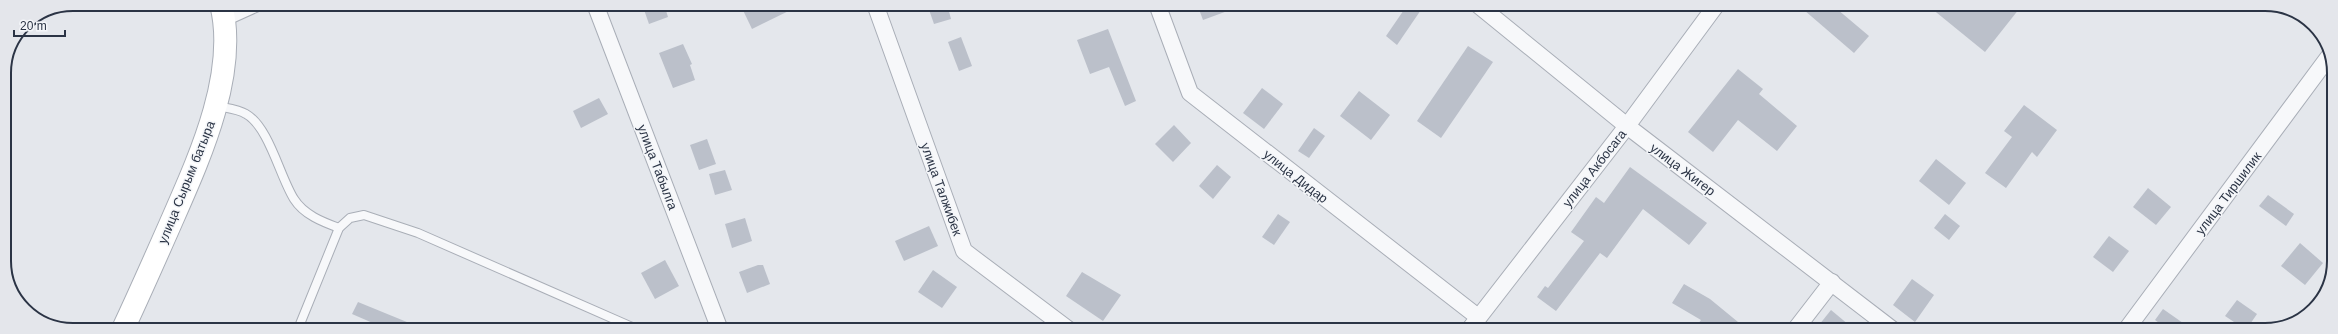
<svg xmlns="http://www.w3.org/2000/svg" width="2338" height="334" viewBox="0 0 2338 334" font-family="Arial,sans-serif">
<rect width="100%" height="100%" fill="#e4e7ec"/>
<g fill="#bbc0ca">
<path d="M642,4H664L668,17L649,24Z"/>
<path d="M740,4H803L752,29Z"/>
<path d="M927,4H947L951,19L934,24Z"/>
<path d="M1197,4H1241V6L1203,20Z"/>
<path d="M1408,4H1425L1397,45L1386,36Z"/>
<path d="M1797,4H1831L1869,36L1854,53Z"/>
<path d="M1926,4H2023L1985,52Z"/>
<path d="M1108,29L1136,101L1125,106L1109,67L1090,74L1077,40Z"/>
<path d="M961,37L972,66L959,71L948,42Z"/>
<path d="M683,44L692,64L690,65L695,80L673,88L659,53Z"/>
<path d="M1468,46L1493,62L1441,138L1417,121Z"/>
<path d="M1738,69L1763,89L1759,94L1797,126L1777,151L1738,120L1713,152L1688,132Z"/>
<path d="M1262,88L1283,104L1264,129L1243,113Z"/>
<path d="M1359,91L1390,115L1371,140L1340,116Z"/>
<path d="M599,98L608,114L581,128L573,111Z"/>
<path d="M2024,105L2057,130L2037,157L2032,152L2006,188L1985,173L2012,137L2004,131Z"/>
<path d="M1174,125L1191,143L1173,162L1155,144Z"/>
<path d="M1314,128L1325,136L1309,158L1298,151Z"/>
<path d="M707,139L716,164L699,170L690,145Z"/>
<path d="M1936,159L1966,183L1949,205L1919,181Z"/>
<path d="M1217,165L1231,177L1213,199L1199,186Z"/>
<path d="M1630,167L1707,223L1689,245L1643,209L1607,258L1600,253L1556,311L1537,297L1545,286L1548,288L1584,241L1571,232L1596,197L1604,203Z"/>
<path d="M725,170L732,190L715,195L709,174Z"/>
<path d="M2148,188L2171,207L2156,225L2133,207Z"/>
<path d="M2268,195L2294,214L2286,226L2259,206Z"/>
<path d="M1278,214L1290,222L1274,245L1262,237Z"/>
<path d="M1945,214L1960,226L1949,240L1934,228Z"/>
<path d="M745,218L752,241L732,248L725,224Z"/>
<path d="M929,226L938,246L904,261L895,241Z"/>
<path d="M2109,236L2129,251L2113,272L2093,257Z"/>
<path d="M2300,243L2323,263L2305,285L2281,266Z"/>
<path d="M665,260L679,286L655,299L641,273Z"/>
<path d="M758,265H763L770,284L747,293L739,272Z"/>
<path d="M933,270L957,287L942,308L918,292Z"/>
<path d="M1082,272L1121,295L1103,321L1066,296Z"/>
<path d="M1912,279L1934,295L1915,322L1893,305Z"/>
<path d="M1684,284L1710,299L1738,322L1731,330H1706L1698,324L1701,320L1672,303Z"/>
<path d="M2237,300L2257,314L2246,330L2225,316Z"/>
<path d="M358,302L424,329V330H389L352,314Z"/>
<path d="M2163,309L2193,330H2169L2155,320Z"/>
<path d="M1831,310L1855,330H1815Z"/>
</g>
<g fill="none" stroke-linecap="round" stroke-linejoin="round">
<defs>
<g id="lane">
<path d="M217,106C226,108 238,109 246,114C269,127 280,177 294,199C304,215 323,222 339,228"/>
<path d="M298,329L339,228L350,218L364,215L418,233L639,330"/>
</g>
<g id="street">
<path d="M595,4L720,330"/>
<path d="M875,4L964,251L1069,330"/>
<path d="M1157,4L1190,93L1478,317"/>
<path d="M1477,4L1627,126L1893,330"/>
<path d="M224,18L255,4"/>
<path d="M1469,330L1627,126L1717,4"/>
<path d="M1795,330L1832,282"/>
<path d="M2126,330L2330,55"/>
</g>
<path id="secondary" d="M123,329C139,295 154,261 169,227C197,163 239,75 221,4"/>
</defs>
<use href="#lane" stroke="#a9aeb7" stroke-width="10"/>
<use href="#street" stroke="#a9aeb7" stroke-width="18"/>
<use href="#secondary" stroke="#a9aeb7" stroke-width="24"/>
<use href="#lane" stroke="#f7f8fa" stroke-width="8"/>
<use href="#street" stroke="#f7f8fa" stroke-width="16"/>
<use href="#secondary" stroke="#fff" stroke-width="22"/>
</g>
<g text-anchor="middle" stroke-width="3" stroke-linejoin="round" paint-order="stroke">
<g font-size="13" fill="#2b3445" stroke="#f4f6f9">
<text transform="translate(658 167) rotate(69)" y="5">улица Табылга</text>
<text transform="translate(1594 168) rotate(-52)" y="5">улица Акбосага</text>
<text transform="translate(1683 169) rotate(37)" y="5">улица Жигер</text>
<text transform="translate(1296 176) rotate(38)" y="5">улица Дидар</text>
<text transform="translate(186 182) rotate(-68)" y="5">улица Сырым батыра</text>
<text transform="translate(942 189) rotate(70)" y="5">улица Талжибек</text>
<text transform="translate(2228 193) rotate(-53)" y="5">улица Тиршилик</text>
</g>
</g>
<path d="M0 0H2338V334H0ZM73 11H2265A62 62 0 0 1 2327 73V261A62 62 0 0 1 2265 323H73A62 62 0 0 1 11 261V73A62 62 0 0 1 73 11Z" fill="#e4e6eb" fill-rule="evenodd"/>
<path fill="none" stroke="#2b3445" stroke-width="2" d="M73 11H2265A62 62 0 0 1 2327 73V261A62 62 0 0 1 2265 323H73A62 62 0 0 1 11 261V73A62 62 0 0 1 73 11Z"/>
<path d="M14 30v6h51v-6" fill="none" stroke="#2b3445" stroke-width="2"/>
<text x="20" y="30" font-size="12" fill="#2b3445" stroke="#f4f6f9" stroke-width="3" paint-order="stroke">20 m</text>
</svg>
